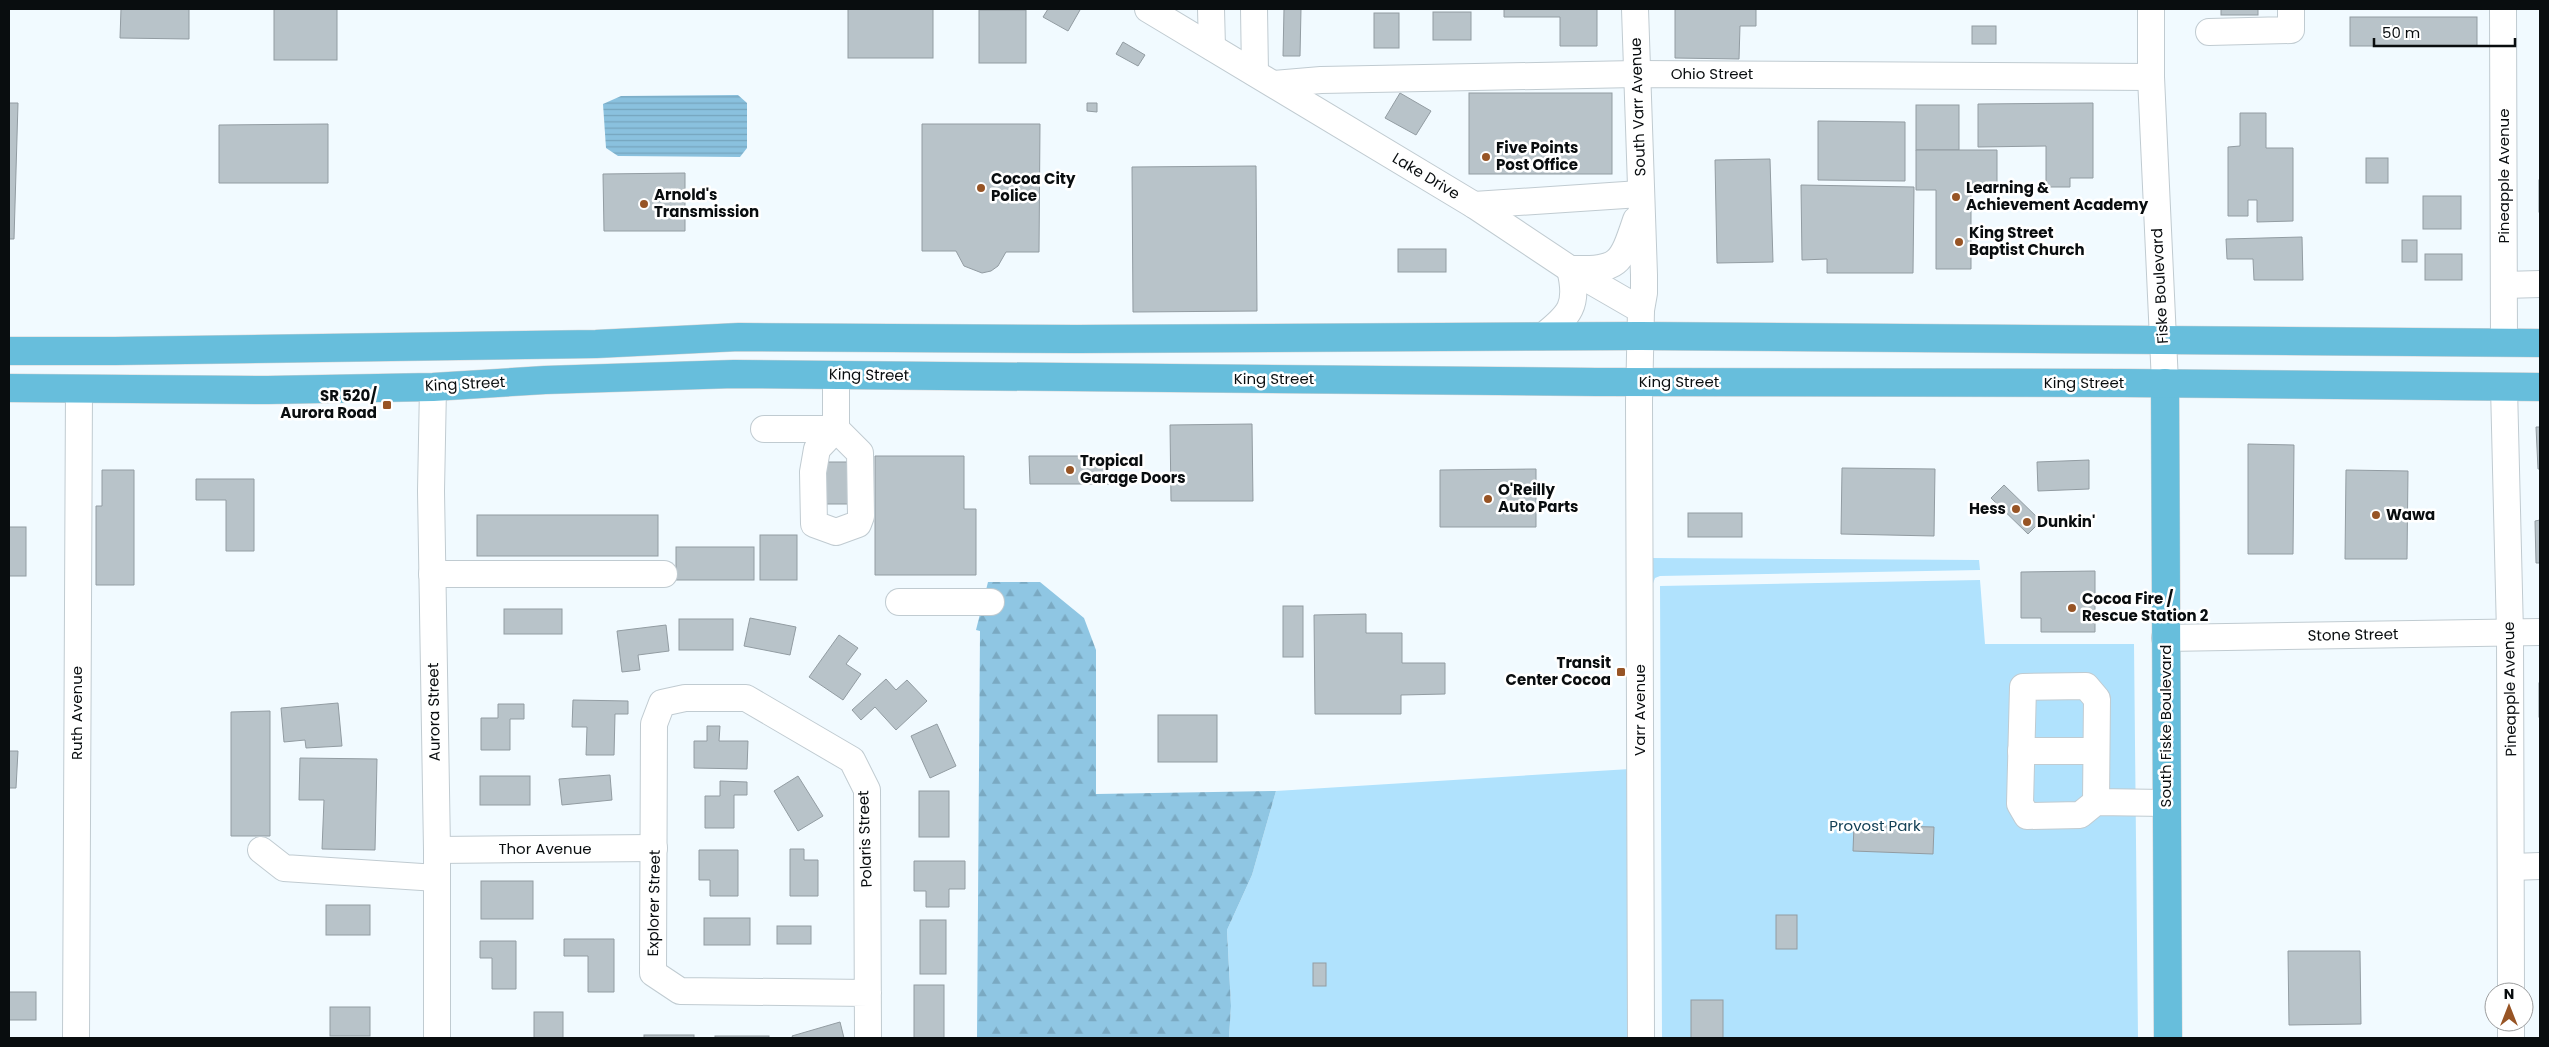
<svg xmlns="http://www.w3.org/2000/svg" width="2549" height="1047" viewBox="0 0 2549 1047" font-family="Poppins,sans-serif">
<defs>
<pattern id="forest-firs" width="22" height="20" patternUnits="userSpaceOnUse" patternTransform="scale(1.25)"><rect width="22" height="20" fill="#8fc6e3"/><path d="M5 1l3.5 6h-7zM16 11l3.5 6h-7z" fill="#7aa9c2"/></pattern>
<pattern id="water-rules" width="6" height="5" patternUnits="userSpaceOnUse" patternTransform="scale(1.25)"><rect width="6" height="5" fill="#8ac1de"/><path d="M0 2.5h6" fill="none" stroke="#76a5bd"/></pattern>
</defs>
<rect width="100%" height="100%" fill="#f1faff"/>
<g fill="#b0e2fd">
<path d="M1649,558L1979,560L1980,570L1660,576L1655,578L1652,586Z"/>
<path d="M1980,580L1985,644H2134L2138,1038H1662L1660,586Z"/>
<path d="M1630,769L1632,1038H1229L1231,1006L1227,930L1252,875L1276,791Z"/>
</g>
<path fill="url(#forest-firs)" d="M988,582H1040L1084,618L1096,650V794L1276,791L1252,875L1227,930L1231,1006L1229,1038H977L980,631L976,630Z"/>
<path fill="url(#water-rules)" d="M738,95L747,103V148L740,157L618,156L606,148L603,104L621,96Z"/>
<g fill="#b8c3c9" stroke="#929ca2">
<path d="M121,9H189V39L120,38Z"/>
<rect x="274" y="9" width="63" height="51"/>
<rect x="848" y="9" width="85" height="49"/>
<path d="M1048,9H1078L1080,10L1068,31L1043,17Z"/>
<path d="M1284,9H1301L1300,56H1283Z"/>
<path d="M1504,9H1597V46H1560V17H1504Z"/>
<path d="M1675,9H1756V26H1740L1739,59L1675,58Z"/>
<rect x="2221" y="9" width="37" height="6"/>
<rect x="979" y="10" width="47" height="53"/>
<rect x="1433" y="12" width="38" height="28"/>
<rect x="1374" y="13" width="25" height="35"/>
<rect x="2350" y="17" width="127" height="29"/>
<rect x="1972" y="26" width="24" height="18"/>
<path d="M1123,42L1145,55L1138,66L1116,54Z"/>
<path d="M1400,93L1431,111L1416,135L1385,118Z"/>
<rect x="1469" y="93" width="143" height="81"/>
<path d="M9,103H18L14,239H9Z"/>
<path d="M1087,103H1097V112L1087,111Z"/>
<path d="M2093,103V178H2070V187H2046V146L1978,147V104Z"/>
<rect x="1916" y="105" width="43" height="45"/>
<path d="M2240,113H2266V148H2293V221L2257,222V200H2248V216H2228V147L2240,146Z"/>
<path d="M1818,121L1905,122V181L1818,180Z"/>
<path d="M328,124V183H219V125Z"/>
<path d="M922,124H1040L1039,252H1006L998,266L991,271L982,273L964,266L956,251H922Z"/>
<path d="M1916,150H1997V189H1971V269H1936V190H1916Z"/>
<rect x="2366" y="158" width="22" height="25"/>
<path d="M1770,159L1773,262L1717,263L1715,160Z"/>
<path d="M1256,166L1257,311L1133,312L1132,167Z"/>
<path d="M685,173V231H604L603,174Z"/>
<rect x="2539" y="180" width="1" height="32"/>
<path d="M1801,185L1914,187L1913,273H1827V259L1802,260Z"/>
<rect x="2423" y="196" width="38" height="33"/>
<path d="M2302,237L2303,280H2254L2253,259H2227L2226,239Z"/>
<rect x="2402" y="240" width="15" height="22"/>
<rect x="1398" y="249" width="48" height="23"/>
<rect x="2425" y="254" width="37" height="26"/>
<path d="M1252,424L1253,501H1171L1170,425Z"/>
<path d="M2536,427H2540V469H2538Z"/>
<path d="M2248,444L2294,445L2293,554H2248Z"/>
<path d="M875,456H964V509H976V575H875Z"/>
<path d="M1029,456H1109V484H1030Z"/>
<path d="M2089,460V489L2038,491L2037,462Z"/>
<rect x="819" y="462" width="33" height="42"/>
<path d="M1842,468L1935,469L1934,536L1841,534Z"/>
<path d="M1536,469V527H1440V470Z"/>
<path d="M102,470H134V585H96V506H102Z"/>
<path d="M2346,470L2408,471L2407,559H2345Z"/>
<path d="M196,479H254V551H226V500H196Z"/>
<path d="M2004,485L2041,521L2028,534L1991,498Z"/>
<rect x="1688" y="513" width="54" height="24"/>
<rect x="477" y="515" width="181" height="41"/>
<path d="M2540,520V563H2536L2535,521Z"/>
<rect x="9" y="527" width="17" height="49"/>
<rect x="760" y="535" width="37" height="45"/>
<rect x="676" y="547" width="78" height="33"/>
<path d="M2095,571V632H2041V618H2021V572Z"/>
<rect x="1283" y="606" width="20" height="51"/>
<rect x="504" y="609" width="58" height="25"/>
<path d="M1366,614V633H1402V663H1445V694L1401,695V714H1315L1314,615Z"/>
<path d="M750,618L796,627L790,655L744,646Z"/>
<rect x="679" y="619" width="54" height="31"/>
<path d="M666,625L669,651L638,655L640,670L622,672L617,631Z"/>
<path d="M839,635L858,648L846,664L861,674L843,700L809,677Z"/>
<path d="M886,679L896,690L907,680L927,701L896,730L875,707L861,720L852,710Z"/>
<rect x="2539" y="683" width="1" height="34"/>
<path d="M573,700L628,701V714H615L614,755H586L587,727H572Z"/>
<path d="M338,703L342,746L306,748L305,740L284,742L281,708Z"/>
<path d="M498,704H524V719H510V750H481V718H498Z"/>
<path d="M270,711V836H231V712Z"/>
<rect x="1158" y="715" width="59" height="47"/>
<path d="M937,724L956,766L930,778L911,736Z"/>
<path d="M707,726H720L719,741H748L747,769L694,768V741H707Z"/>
<path d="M9,751H18L16,788H9Z"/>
<path d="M300,758L377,759L375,850L322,849L324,800H299Z"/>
<path d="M610,775L612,800L562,805L559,779Z"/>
<rect x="480" y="776" width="50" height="29"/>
<path d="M798,776L823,816L798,831L774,791Z"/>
<path d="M720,781L747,782V795H734V828H705V796H720Z"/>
<rect x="919" y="791" width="30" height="46"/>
<path d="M1854,825L1934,827L1933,854L1853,851Z"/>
<path d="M790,849H804V860H818V896H790Z"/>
<path d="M699,850H738V896H710V880H699Z"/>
<path d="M914,861H965V889H949V907H926V891H914Z"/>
<rect x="481" y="881" width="52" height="38"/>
<rect x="326" y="905" width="44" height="30"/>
<rect x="1776" y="915" width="21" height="34"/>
<rect x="704" y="918" width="46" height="27"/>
<rect x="920" y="920" width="26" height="54"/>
<rect x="777" y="926" width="34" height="18"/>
<path d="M564,939H614V992H588V956H564Z"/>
<path d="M480,941H516V989H492V958H480Z"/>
<path d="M2288,951H2360L2361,1024L2289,1025Z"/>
<rect x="1313" y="963" width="13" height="23"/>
<rect x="914" y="985" width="30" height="53"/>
<rect x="9" y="992" width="27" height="28"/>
<rect x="1691" y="1000" width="32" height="38"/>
<rect x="330" y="1007" width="40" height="29"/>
<rect x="534" y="1012" width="29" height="26"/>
<path d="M840,1022L844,1038H793L792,1036Z"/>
<rect x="644" y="1035" width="50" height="3"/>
<rect x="715" y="1036" width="54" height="2"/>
</g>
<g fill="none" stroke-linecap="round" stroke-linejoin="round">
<defs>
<g id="minor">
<path d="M1148,9L1474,205L1570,269L1641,310L1639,401L1641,1038"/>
<path d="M1211,9L1212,47"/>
<path d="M1254,9L1255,73"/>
<path d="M1635,9L1644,275V293L1641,310"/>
<path d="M2151,9V77L2165,383"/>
<path d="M2503,9L2504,343"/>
<path d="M2209,32L2291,30V9"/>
<path d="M1274,84L1321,80L1636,74L2151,77"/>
<path d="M1474,205L1640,194"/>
<path d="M1570,269C1619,270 1621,265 1636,220"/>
<path d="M2504,285L2540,284"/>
<path d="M1542,337C1570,315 1579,306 1570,269"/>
<path d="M433,387L431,491L437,850V1038"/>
<path d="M2504,387L2510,633L2511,992"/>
<path d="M764,429H836L860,453L861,516L858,524L836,532L814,524L813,472L817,449L836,429V375"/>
<path d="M432,574H664"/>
<path d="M899,602H991"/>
<path d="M2165,638L2540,632"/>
<path d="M2021,751H2096"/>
<path d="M2096,802L2097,699L2086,686L2023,687L2020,804L2027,816L2080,815L2096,802L2166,803"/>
<path d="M261,850L284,868L437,878"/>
<path d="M437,850L654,848"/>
<path d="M2512,867L2540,866"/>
<path d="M868,993L680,991L653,973L654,724L662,703L685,698H746L852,760L867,790L868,1038"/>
<path d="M76,1038L79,389"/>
<path d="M2511,1038V1022"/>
</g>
<g id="major">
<path d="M9,351H115L596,344L739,337L1077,339L1640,336L2540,343"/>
<path d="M2165,383L2168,1038"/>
<path d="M9,388L268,390L433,387L545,380L734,374L1597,382L2123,383L2540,387"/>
</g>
</defs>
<use href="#minor" stroke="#c0cbd1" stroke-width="28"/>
<use href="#major" stroke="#d3d3d4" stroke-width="29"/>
<use href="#minor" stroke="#fff" stroke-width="26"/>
<use href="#major" stroke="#67bedc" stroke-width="28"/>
</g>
<g fill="#975425" stroke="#fff" stroke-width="2">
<circle cx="1486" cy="157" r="5"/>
<circle cx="981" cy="188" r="5"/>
<circle cx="1956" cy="197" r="5"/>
<circle cx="644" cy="204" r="5"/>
<circle cx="1959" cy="242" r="5"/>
<rect x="382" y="400" width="10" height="10" rx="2.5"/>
<circle cx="1070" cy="470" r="5"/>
<circle cx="1488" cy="499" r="5"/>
<circle cx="2016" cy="509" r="5"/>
<circle cx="2376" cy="515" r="5"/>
<circle cx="2027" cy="522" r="5"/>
<circle cx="2072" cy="608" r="5"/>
<rect x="1616" y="667" width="10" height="10" rx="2.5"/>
</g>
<g text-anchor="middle" stroke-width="5" stroke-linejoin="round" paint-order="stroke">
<g font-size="15" fill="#090d0f" stroke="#fff">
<text x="1712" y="79">Ohio Street</text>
<text transform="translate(1638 107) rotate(-92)" y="5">South Varr Avenue</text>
<text transform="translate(1426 176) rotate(31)" y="5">Lake Drive</text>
<text transform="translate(2504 176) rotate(-90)" y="5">Pineapple Avenue</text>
<text transform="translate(2160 286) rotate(-93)" y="5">Fiske Boulevard</text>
<text transform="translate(869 375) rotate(1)" y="5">King Street</text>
<text x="1274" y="384">King Street</text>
<text x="1679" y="387">King Street</text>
<text x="2084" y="388">King Street</text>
<text transform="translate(465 384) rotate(-3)" y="5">King Street</text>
<text transform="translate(2353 635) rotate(-1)" y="5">Stone Street</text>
<text transform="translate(2510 689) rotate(-91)" y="5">Pineapple Avenue</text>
<text transform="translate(1640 710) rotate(-90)" y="5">Varr Avenue</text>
<text transform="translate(434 712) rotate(-91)" y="5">Aurora Street</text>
<text transform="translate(77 713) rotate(-90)" y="5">Ruth Avenue</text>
<text transform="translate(2166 726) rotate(-90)" y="5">South Fiske Boulevard</text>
<text transform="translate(865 839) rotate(-92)" y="5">Polaris Street</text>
<text x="545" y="854">Thor Avenue</text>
<text transform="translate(654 903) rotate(-89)" y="5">Explorer Street</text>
</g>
<g font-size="15" font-weight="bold" fill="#090d0f" stroke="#fff" text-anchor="start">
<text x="1496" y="153">Five Points<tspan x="1496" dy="17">Post Office</tspan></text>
<text x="991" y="184">Cocoa City<tspan x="991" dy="17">Police</tspan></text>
<text x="1966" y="193">Learning &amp;<tspan x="1966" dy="17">Achievement Academy</tspan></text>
<text x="654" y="200">Arnold's<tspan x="654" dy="17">Transmission</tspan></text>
<text x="1969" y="238">King Street<tspan x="1969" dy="17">Baptist Church</tspan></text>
<text x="377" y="401" text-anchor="end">SR 520/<tspan x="377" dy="17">Aurora Road</tspan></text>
<text x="1080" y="466">Tropical<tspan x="1080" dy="17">Garage Doors</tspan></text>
<text x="1498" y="495">O'Reilly<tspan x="1498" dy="17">Auto Parts</tspan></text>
<text x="2006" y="514" text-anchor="end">Hess</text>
<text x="2386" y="520">Wawa</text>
<text x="2037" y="527">Dunkin'</text>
<text x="2082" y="604">Cocoa Fire /<tspan x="2082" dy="17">Rescue Station 2</tspan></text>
<text x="1611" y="668" text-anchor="end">Transit<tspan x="1611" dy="17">Center Cocoa</tspan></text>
</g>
<g font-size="15" fill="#134055" stroke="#fff">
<text x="1875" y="831">Provost Park</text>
</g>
</g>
<rect width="2549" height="1047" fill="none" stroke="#090d0f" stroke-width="20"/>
<g transform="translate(2509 1007)"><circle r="24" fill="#ffffff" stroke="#9d9e9f"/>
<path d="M0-4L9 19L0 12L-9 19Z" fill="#975425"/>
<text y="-8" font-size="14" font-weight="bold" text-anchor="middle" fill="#090d0f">N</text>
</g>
<path d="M2374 38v8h141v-8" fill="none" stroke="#090d0f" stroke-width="2.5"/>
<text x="2382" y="38" font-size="15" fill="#090d0f" stroke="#ffffff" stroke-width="4" paint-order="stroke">50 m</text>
</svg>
